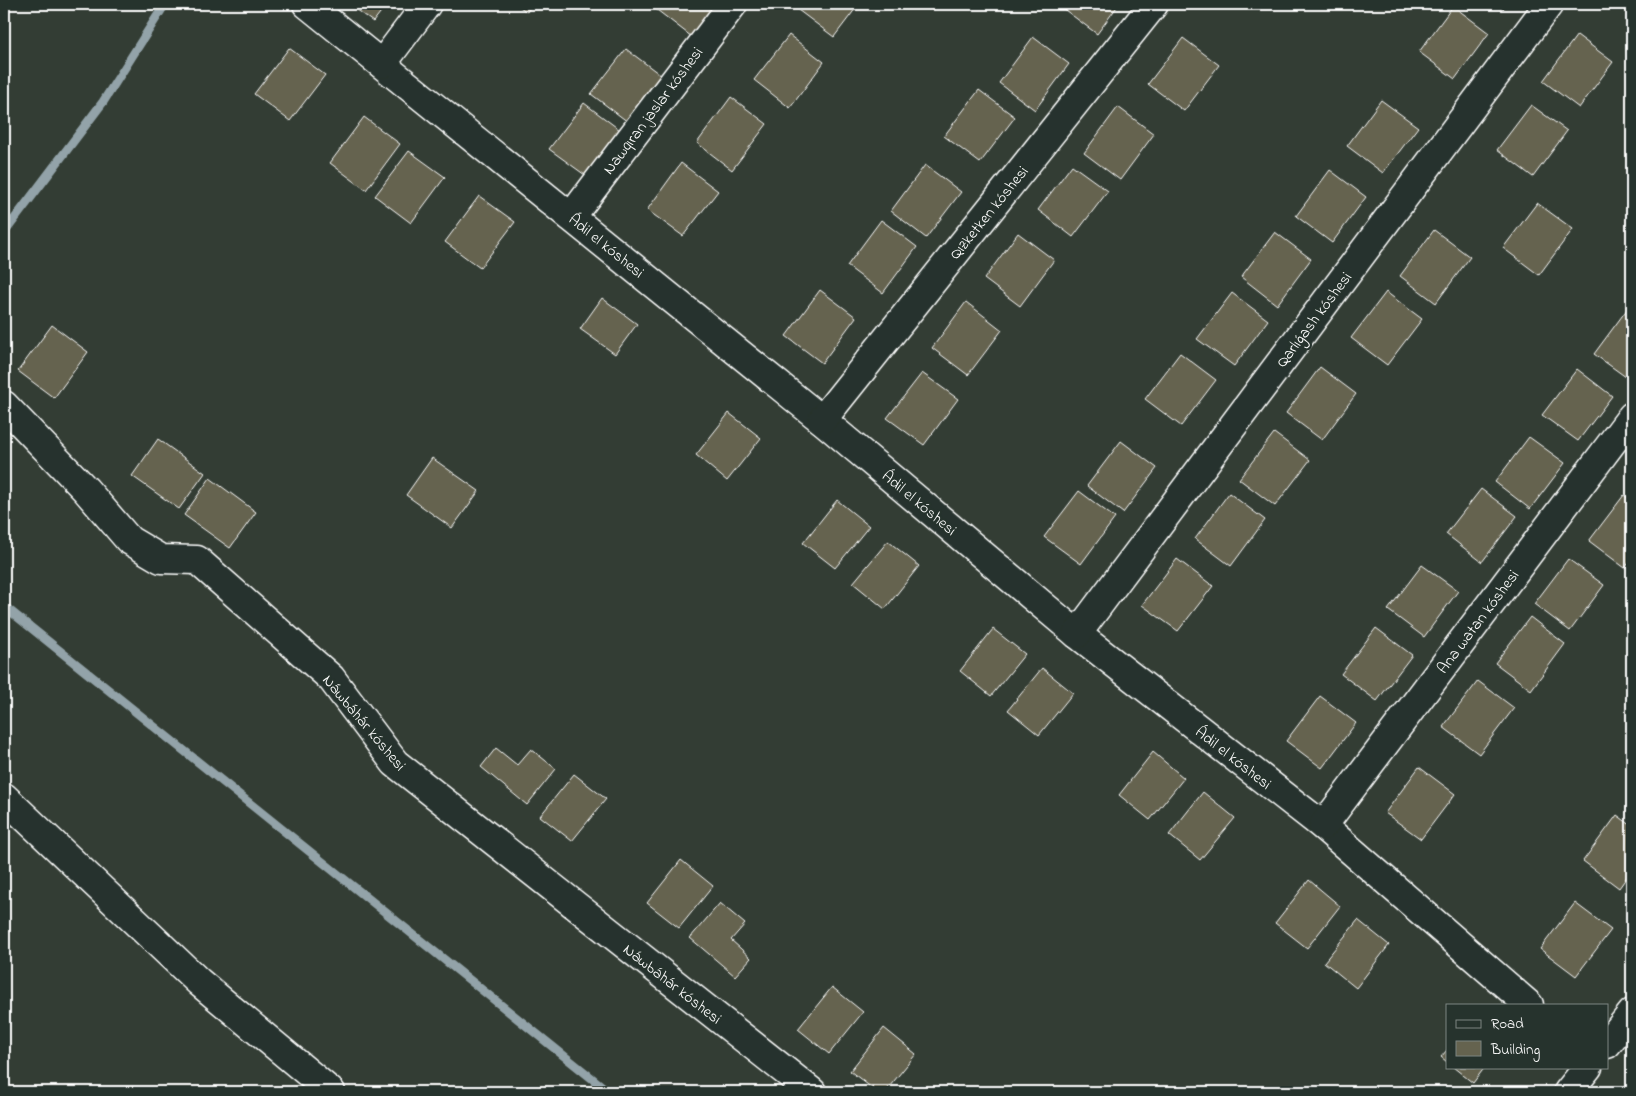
<svg xmlns="http://www.w3.org/2000/svg" width="1636" height="1096" viewBox="0 0 1636 1096" font-family="'Indie Flower',sans-serif">
<rect width="100%" height="100%" fill="#333d34"/>
<filter id="ink" filterUnits="userSpaceOnUse"><feTurbulence type="fractalNoise" baseFrequency=".02" numOctaves="2"/><feDisplacementMap in="SourceGraphic" scale="10" xChannelSelector="R" yChannelSelector="G"/><feConvolveMatrix kernelMatrix="1 2 1 2 8 2 1 2 1" color-interpolation-filters="sRGB"/></filter>
<g filter="url(#ink)">
<g fill="none" stroke-linecap="round" stroke-linejoin="round">
<g stroke="#93a3a9" stroke-width="9">
<path d="M4,233L103,102L165,4"/>
<path d="M4,606L609,1092"/>
</g>
</g>
<g fill="#65634f" stroke="#fff">
<path d="M348,4H387L373,22Z"/>
<path d="M516,4H533L527,12Z"/>
<path d="M661,4H717L692,37L657,10Z"/>
<path d="M803,4H859L834,37L798,10Z"/>
<path d="M1063,4H1119L1097,34L1061,7Z"/>
<path d="M1496,4H1507L1503,9Z"/>
<path d="M1453,6L1489,33L1455,79L1419,52Z"/>
<path d="M789,35L824,62L790,108L754,80Z"/>
<path d="M1577,35L1613,62L1579,108L1543,81Z"/>
<path d="M1033,37L1069,64L1035,110L999,83Z"/>
<path d="M1183,38L1219,65L1184,111L1148,84Z"/>
<path d="M289,48L325,75L290,121L254,94Z"/>
<path d="M626,49L662,76L628,122L591,94Z"/>
<path d="M979,90L1015,117L980,163L944,136Z"/>
<path d="M731,97L767,124L732,170L697,143Z"/>
<path d="M1381,100L1418,127L1383,173L1347,146Z"/>
<path d="M584,103L620,130L585,175L549,149Z"/>
<path d="M1531,105L1567,131L1533,177L1497,150Z"/>
<path d="M1118,107L1154,134L1120,180L1084,153Z"/>
<path d="M364,117L400,144L366,190L330,163Z"/>
<path d="M409,151L445,177L411,223L375,196Z"/>
<path d="M681,163L718,191L683,236L647,210Z"/>
<path d="M925,165L961,192L926,238L891,211Z"/>
<path d="M1072,165L1108,191L1073,237L1038,210Z"/>
<path d="M1330,170L1366,197L1332,243L1296,216Z"/>
<path d="M479,196L515,222L480,268L445,242Z"/>
<path d="M1537,203L1573,229L1539,275L1503,248Z"/>
<path d="M881,220L917,247L883,293L847,266Z"/>
<path d="M1434,230L1470,257L1436,303L1400,276Z"/>
<path d="M1275,232L1311,259L1277,305L1241,277Z"/>
<path d="M1018,233L1054,260L1020,306L984,279Z"/>
<path d="M820,290L856,317L822,363L786,336Z"/>
<path d="M1386,292L1422,319L1387,365L1351,338Z"/>
<path d="M1232,293L1268,320L1234,366L1197,339Z"/>
<path d="M602,298L637,324L615,354L580,329Z"/>
<path d="M966,302L1002,330L968,375L932,348Z"/>
<path d="M1628,308L1632,311V377L1630,380L1594,354Z"/>
<path d="M52,325L88,352L54,398L18,371Z"/>
<path d="M1180,353L1216,380L1181,426L1145,399Z"/>
<path d="M1320,367L1356,394L1322,440L1286,413Z"/>
<path d="M1577,369L1612,396L1578,441L1542,415Z"/>
<path d="M922,373L958,399L924,445L887,418Z"/>
<path d="M729,413L761,438L727,481L696,455Z"/>
<path d="M1274,433L1310,460L1275,506L1239,479Z"/>
<path d="M1529,437L1565,463L1530,509L1495,482Z"/>
<path d="M158,439L205,473L179,509L132,476Z"/>
<path d="M1121,441L1157,468L1123,513L1087,486Z"/>
<path d="M432,458L479,491L452,528L406,495Z"/>
<path d="M210,478L256,512L230,548L184,515Z"/>
<path d="M1481,489L1517,516L1482,562L1446,534Z"/>
<path d="M1079,491L1115,518L1081,564L1044,537Z"/>
<path d="M1229,493L1265,520L1231,566L1195,539Z"/>
<path d="M1624,495L1632,502V559L1625,568L1589,541Z"/>
<path d="M837,500L869,526L835,568L803,543Z"/>
<path d="M888,541L919,566L885,609L853,583Z"/>
<path d="M1177,559L1213,586L1178,631L1142,605Z"/>
<path d="M1568,559L1604,585L1570,631L1534,604Z"/>
<path d="M1422,565L1458,591L1424,637L1388,610Z"/>
<path d="M1530,617L1565,644L1531,690L1495,663Z"/>
<path d="M1376,628L1412,655L1377,701L1341,674Z"/>
<path d="M993,629L1025,654L991,696L960,671Z"/>
<path d="M1042,668L1073,693L1039,735L1008,710Z"/>
<path d="M1478,681L1514,708L1479,754L1443,727Z"/>
<path d="M1320,696L1356,723L1322,768L1286,741Z"/>
<path d="M496,748L517,765L531,749L556,769L527,805L481,767Z"/>
<path d="M1153,752L1184,778L1150,820L1119,795Z"/>
<path d="M1419,767L1455,794L1421,839L1385,813Z"/>
<path d="M574,774L606,799L572,841L540,816Z"/>
<path d="M1203,792L1235,818L1200,860L1169,835Z"/>
<path d="M1617,815L1632,826V870L1619,888L1583,861Z"/>
<path d="M681,860L713,886L679,928L647,903Z"/>
<path d="M1309,880L1340,906L1307,948L1275,923Z"/>
<path d="M720,903L745,924L731,940L751,958L735,976L690,938Z"/>
<path d="M1575,903L1611,930L1576,976L1540,949Z"/>
<path d="M1358,920L1389,945L1356,988L1324,962Z"/>
<path d="M832,987L863,1012L829,1054L798,1029Z"/>
<path d="M884,1028L916,1054L885,1092H877L850,1071Z"/>
<path d="M1447,1050V1062L1441,1057Z"/>
<path d="M1453,1067H1485L1473,1083Z"/>
</g>
<g fill="none" stroke-linecap="round" stroke-linejoin="round">
<defs>
<g id="street">
<path d="M307,4L822,420L1077,634L1323,826L1529,1005"/>
<path d="M382,64L427,4"/>
<path d="M571,217L733,4"/>
<path d="M4,405L86,490L129,540L161,559L197,560L331,678L395,763L812,1092"/>
<path d="M822,420L1154,4"/>
<path d="M1077,634L1549,4"/>
<path d="M1323,826L1632,416"/>
<path d="M1607,1044L1632,1013"/>
<path d="M1568,1092L1588,1067"/>
</g>
<path id="secondary" d="M4,797L199,982L331,1092"/>
</defs>
<use href="#street" stroke="#fff" stroke-width="31"/>
<use href="#secondary" stroke="#fff" stroke-width="31"/>
<use href="#street" stroke="#26332d" stroke-width="28"/>
<use href="#secondary" stroke="#26332d" stroke-width="28"/>
</g>
</g>
<g text-anchor="middle" stroke-width="4.5" stroke-linejoin="round" paint-order="stroke">
<g font-size="16" fill="#fff" stroke="#26332d">
<text transform="translate(652 110) rotate(-53)" y="6">Nawqıran jaslar kóshesi</text>
<text transform="translate(988 212) rotate(-51)" y="6">Qızketken kóshesi</text>
<text transform="translate(607 245) rotate(39)" y="6">Ádil el kóshesi</text>
<text transform="translate(1313 319) rotate(-53)" y="6">Qarlıǵash kóshesi</text>
<text transform="translate(920 502) rotate(40)" y="6">Ádil el kóshesi</text>
<text transform="translate(1477 621) rotate(-53)" y="6">Ana watan kóshesi</text>
<text transform="translate(365 722) rotate(50)" y="6">Náwbáhár kóshesi</text>
<text transform="translate(1234 757) rotate(38)" y="6">Ádil el kóshesi</text>
<text transform="translate(673 983) rotate(38)" y="6">Náwbáhár kóshesi</text>
</g>
</g>
<rect width="1636" height="1096" fill="none" stroke="#26332d" stroke-width="20"/>
<rect x="10" y="10" width="1616" height="1076" fill="none" stroke="#fff" stroke-width="2" filter="url(#ink)"/>
<rect x="1446" y="1004" width="162" height="65" fill="#26332d" stroke="#7d8581"/>
<rect x="1456" y="1020" width="25" height="8" fill="#26332d" stroke="#7d8581"/>
<text x="1491" y="1028" font-size="15" fill="#ffffff">Road</text>
<rect x="1456" y="1041" width="25" height="15" fill="#65634f" stroke="#7d8581"/>
<text x="1491" y="1054" font-size="15" fill="#ffffff">Building</text>
</svg>
